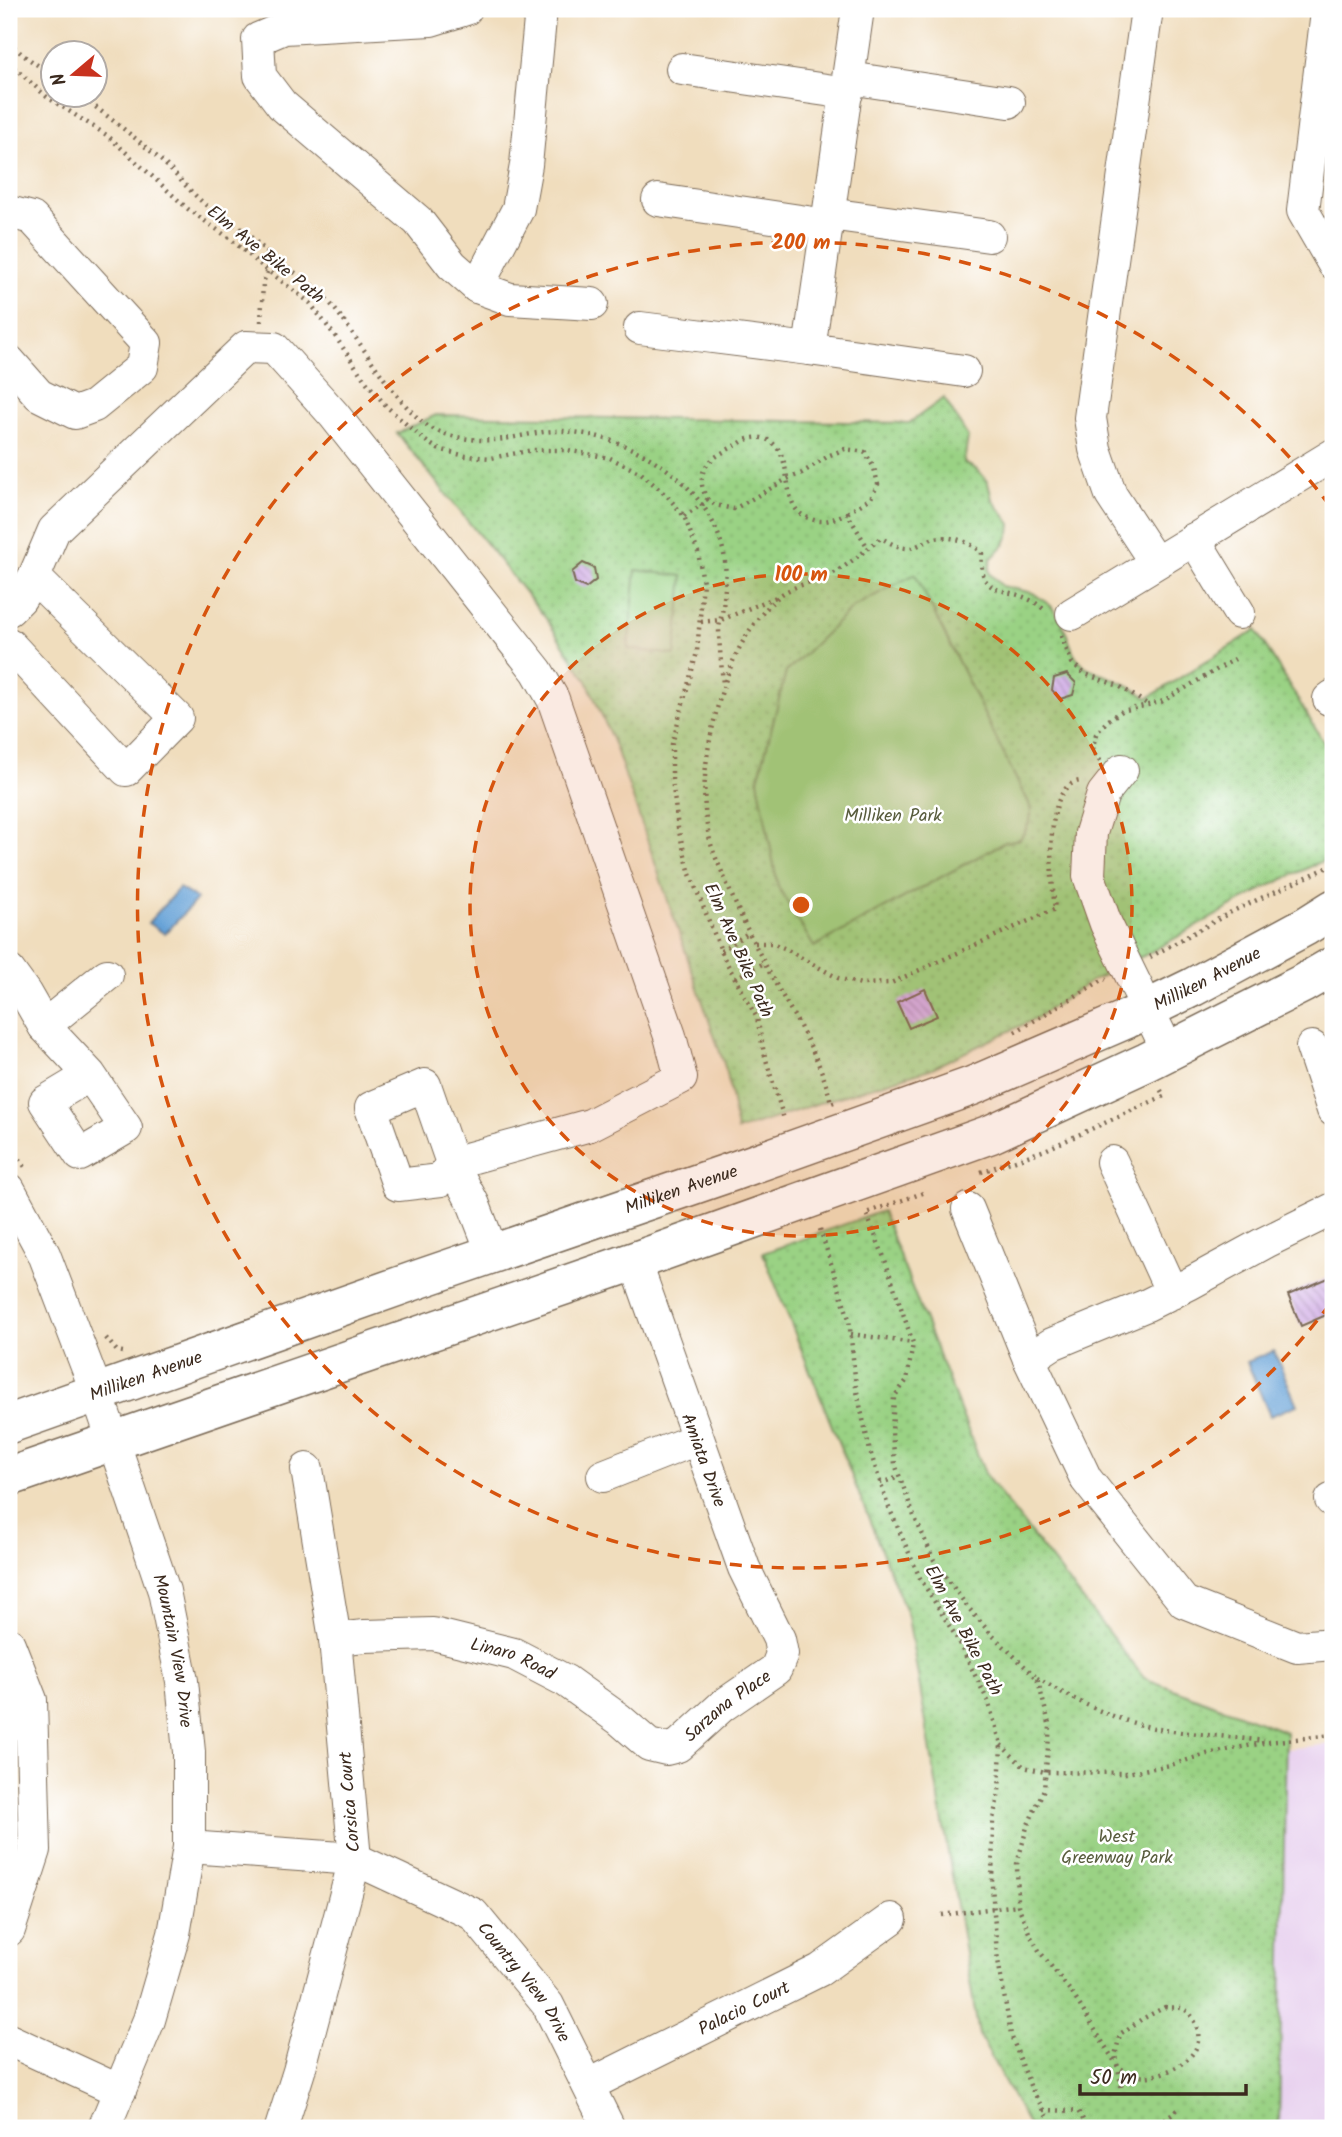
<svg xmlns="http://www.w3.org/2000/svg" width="1342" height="2137" viewBox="0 0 1342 2137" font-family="Kalam,sans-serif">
<defs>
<pattern id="grass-dots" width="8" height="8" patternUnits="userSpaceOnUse" patternTransform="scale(1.75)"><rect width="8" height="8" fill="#9ad284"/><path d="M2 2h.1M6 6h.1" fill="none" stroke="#86b472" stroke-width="1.8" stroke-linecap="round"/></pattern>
<pattern id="building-back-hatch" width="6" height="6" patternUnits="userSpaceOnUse" patternTransform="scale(1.75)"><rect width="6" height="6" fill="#d3b0e7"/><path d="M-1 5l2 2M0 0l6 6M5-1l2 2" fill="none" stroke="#ac8fbb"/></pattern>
</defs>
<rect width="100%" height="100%" fill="#fff"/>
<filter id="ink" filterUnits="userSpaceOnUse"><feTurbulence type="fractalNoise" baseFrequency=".0143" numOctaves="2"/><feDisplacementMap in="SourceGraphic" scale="14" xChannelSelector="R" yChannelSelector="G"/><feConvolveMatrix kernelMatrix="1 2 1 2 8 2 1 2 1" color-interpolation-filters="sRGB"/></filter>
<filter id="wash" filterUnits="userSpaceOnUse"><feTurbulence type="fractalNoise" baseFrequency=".00686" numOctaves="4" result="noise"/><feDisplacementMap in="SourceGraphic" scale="28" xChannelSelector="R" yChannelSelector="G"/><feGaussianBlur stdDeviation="1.57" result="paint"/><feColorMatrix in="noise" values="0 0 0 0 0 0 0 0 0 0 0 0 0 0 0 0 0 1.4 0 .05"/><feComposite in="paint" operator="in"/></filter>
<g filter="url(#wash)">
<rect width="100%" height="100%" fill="#f0ddbd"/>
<path fill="#e8d2ef" d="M1333,1744V2128H1279L1284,1749Z"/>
<g fill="url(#grass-dots)" stroke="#6a7e51" stroke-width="2">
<path d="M944,398L968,437L964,463L978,470L984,477L988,483L992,499L1011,524L1010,533L1005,544L991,559L989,570L990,574L1002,586L1033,593L1051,606L1062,622L1075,656L1086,667L1129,686L1148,698L1256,630L1333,758V856L1265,888L1145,955L1093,980L1033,1020L930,1069L819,1103L737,1131L727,1073L615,746L587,681L545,617L397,433L436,415L909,423Z"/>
<path d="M882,1211L986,1476L1144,1678L1286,1732L1279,2128H1030L979,2035L908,1617L763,1253Z"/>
</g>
<g fill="#9ad284" stroke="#6a7e51" stroke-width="2">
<path d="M636,570L683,576L675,655L628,649Z"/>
<path d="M915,574L1022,791C1036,810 1032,821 1020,839L1005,842L814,947L778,887L758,780L786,672L853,607Z"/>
</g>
<g fill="#66a2d7" stroke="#50667a" stroke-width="2">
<path d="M179,888L197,899L165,934L148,923Z"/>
<path d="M1274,1351L1297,1405L1270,1416L1247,1362Z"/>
</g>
<g id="blocks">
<g fill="url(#building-back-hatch)">
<path d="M583,563L594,568L596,580L586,588L575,583L572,572Z"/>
<path d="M1067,674L1076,683L1073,695L1060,699L1052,690L1054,678Z"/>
<path d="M925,989L937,1016L909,1028L897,1002Z"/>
<path d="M1333,1276V1312L1301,1326L1288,1295Z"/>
</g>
</g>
</g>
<g filter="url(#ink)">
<use href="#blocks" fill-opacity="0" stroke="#7a6956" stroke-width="2"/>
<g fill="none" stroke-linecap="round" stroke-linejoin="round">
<defs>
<g id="minor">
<path d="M466,9L431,20L284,28L258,39L260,76L282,105L418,221L452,265L477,287L510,299L592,304"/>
<path d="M858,9L809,349L964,371"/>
<path d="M1147,9L1090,418L1095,449L1111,495L1155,562"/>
<path d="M1333,9L1327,12L1303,211L1333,263"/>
<path d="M682,69L847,93"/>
<path d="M849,78L1009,102"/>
<path d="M658,200L827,225"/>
<path d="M9,212L32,218L146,343L142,367L94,406L75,413L39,395L9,361"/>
<path d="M829,214L989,236"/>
<path d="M477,287L518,209L526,165L541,9"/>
<path d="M640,328L809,349"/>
<path d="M1194,539L1239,613"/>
<path d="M9,610L20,599L34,577L54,530L246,347L274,348L334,415L537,671L553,699L670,1036L681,1078L590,1125L452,1163L441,1180L398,1185L371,1108L425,1085L452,1163L474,1205L493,1254"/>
<path d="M1072,614L1333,455"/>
<path d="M9,644L126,770L177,718L34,577"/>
<path d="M1329,699L1333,696"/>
<path d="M1122,770L1103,794L1091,833L1089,876L1106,924L1168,1051"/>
<path d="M9,971L25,993L44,1026L90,1075L126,1128L80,1155L45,1102L90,1075"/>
<path d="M44,1026L107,975"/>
<path d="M1312,1047L1333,1110"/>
<path d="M1112,1162L1172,1293"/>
<path id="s1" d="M9,1189L44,1254L97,1393L164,1591L182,1681L189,1752V1847L174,1934L149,2020L104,2128"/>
<path d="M968,1209L1029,1359L1086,1479L1184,1602L1297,1647L1333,1644"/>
<path d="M1029,1359L1052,1344L1147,1305L1189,1284L1266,1242L1333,1209"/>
<path d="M603,1476L697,1439"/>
<path d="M1331,1500L1333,1499"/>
<path id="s2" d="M335,1639L365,1636L433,1634L514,1654L566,1681L619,1719L649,1745L666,1749L678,1746L722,1706L776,1669L782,1654L779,1639L744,1568L635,1261"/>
<path d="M9,1644L31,1700L35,1850L9,1930"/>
<path id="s3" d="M189,1847L355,1859L473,1914L548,2005L609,2128"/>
<path d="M9,2040L120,2091"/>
<path id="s4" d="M589,2085L820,1970L891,1919"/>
<path d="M281,2128L299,2071L355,1859L335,1639L307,1469"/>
</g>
<g id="major">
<path id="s5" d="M9,1424L422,1278L731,1172L972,1086L1127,1019L1193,987L1306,926L1333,909"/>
<path d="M9,1477L635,1261L991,1134L1147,1062L1302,984L1333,966"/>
</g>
</defs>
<use href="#minor" stroke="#7a6956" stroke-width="34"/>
<use href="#major" stroke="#7a6956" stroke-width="41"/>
<g stroke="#7a6956" stroke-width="4.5" stroke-dasharray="2 5" stroke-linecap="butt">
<path d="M9,42L23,55L52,75"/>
<path d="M9,63L47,97L108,136L188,209L229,238L268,271L310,303L335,336L364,379L386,406L424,440L438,449L466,456L491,458L533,450H566L610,458L641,473L668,497L684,516L698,552L703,582L697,652L672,744V779L678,828L690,874L724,958L757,1018L764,1053L784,1119"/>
<path d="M79,94C108,117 138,139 165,164C181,180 196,198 214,212C223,218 232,223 241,229C252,237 262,248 273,257C289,270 309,280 323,295C358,334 381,384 420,420C438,437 472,441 495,440C518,438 540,430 563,431C633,436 709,482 724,554C727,571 725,591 723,607C722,614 720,621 719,628C719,647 722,667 723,686"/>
<path d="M261,322L263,283L273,257"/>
<path d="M707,499L715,505L734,509L787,479L802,473L830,455L845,449L865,452L874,468L878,484L871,498L847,513"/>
<path d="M684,516L703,504L707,499C702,489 699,479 705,468C712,456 728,450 740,443C747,438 758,436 766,439C798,454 777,504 806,517C823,525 831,520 847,513L868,548"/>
<path d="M701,622L721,620L776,597"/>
<path d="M1061,636L1072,663L1085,674L1119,686L1147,704"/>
<path d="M1100,761L1095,757L1093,747L1096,734L1107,721L1122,711L1161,702L1235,659"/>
<path d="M755,943H772L784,948L838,978L861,984L891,983L1055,909C1052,883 1041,785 1080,781"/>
<path d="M721,951L748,933"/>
<path d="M1150,957L1233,911L1333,865"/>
<path d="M735,978L764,963"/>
<path d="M1015,1032L1104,979L1106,980"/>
<path d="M834,1102L831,1103C822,1061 799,1025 778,988C759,954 742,920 727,884C722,871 715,858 711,844C699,801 705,756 716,713C726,671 744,628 777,598C791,585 813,583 830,575C849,565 864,551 881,538C889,542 898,548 908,548C917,548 926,540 935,538C950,535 972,542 982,553C978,599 1004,585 1032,601C1037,603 1042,608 1046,611"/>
<path d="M9,1141L25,1167"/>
<path d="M981,1172L1045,1150L1164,1096L1159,1087"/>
<path d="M923,1193L866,1213L884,1257L913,1343L907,1380L894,1397L892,1432L895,1464L914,1516L934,1560L966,1605L991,1634L1037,1678L1050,1727L1044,1789L1027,1827L1017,1864L1018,1905L1030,1935L1040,1952L1072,1993L1118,2067L1122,2091"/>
<path d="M820,1229L849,1319L856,1387L870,1451L887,1503L920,1578L955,1635L988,1701L1001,1744L999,1793L993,1819L992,1885L997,1954L1011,2035L1031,2088L1054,2128"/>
<path d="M851,1334L913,1343"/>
<path d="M106,1338L117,1351L123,1352"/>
<path d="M880,1483L900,1477"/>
<path d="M1037,1678C1078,1703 1124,1725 1172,1731C1203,1735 1233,1737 1264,1741"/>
<path d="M1001,1745L1024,1767L1045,1772L1126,1773L1171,1765L1207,1754L1268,1742L1333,1735"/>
<path d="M942,1915L1018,1905"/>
<path d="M1165,2007C1169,2008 1177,2007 1181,2008C1196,2013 1203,2037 1195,2050C1186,2066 1156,2079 1138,2076C1131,2075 1124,2070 1118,2067L1115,2056L1120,2034L1142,2019Z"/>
<path d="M1044,2110L1078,2111L1088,2128"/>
<path d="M1102,2128C1113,2126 1125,2122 1136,2122C1155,2121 1163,2122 1178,2109"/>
</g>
<use href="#minor" stroke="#fff" stroke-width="32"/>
<use href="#major" stroke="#fff" stroke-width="38"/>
</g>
</g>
<circle cx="801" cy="905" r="331" fill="#d7540e" fill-opacity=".12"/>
<g fill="none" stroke="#d7540e" stroke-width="3.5" stroke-dasharray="12 9">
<circle cx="801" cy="905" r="331"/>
<path d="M1330 1304A663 663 0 1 1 1330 506"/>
</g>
<g text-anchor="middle" stroke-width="5" stroke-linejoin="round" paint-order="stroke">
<g font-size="18" fill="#3b2a1e" stroke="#fff">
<text transform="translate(266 254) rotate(39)" y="6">Elm Ave Bike Path</text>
<text transform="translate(739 950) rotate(66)" y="6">Elm Ave Bike Path</text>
<text dy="6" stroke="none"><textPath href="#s5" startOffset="1279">Milliken Avenue</textPath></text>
<text dy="6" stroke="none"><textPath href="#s5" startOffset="712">Milliken Avenue</textPath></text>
<text dy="6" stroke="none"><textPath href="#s5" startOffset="145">Milliken Avenue</textPath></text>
<text transform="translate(704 1460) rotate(70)" y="6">Amiata Drive</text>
<text transform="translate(964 1630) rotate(62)" y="6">Elm Ave Bike Path</text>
<text dy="6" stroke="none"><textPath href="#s1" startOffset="492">Mountain View Drive</textPath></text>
<text dy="6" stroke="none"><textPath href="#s2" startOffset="182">Linaro Road</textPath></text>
<text dy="6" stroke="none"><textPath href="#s2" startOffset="439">Sarzana Place</textPath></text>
<text transform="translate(349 1802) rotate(-95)" y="6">Corsica Court</text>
<text dy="6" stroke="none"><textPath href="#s3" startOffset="382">Country View Drive</textPath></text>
<text dy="6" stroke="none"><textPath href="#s4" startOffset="173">Palacio Court</textPath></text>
</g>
<g font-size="18" fill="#585c3d" stroke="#fff">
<text x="893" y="821">Milliken Park</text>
<text x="1117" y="1842">West<tspan x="1117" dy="21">Greenway Park</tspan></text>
</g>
</g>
<circle cx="801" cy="905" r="10" fill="#d7540e" stroke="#fff" stroke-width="3.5"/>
<g font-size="21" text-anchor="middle" font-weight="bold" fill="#d7540e" stroke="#fff" stroke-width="5" stroke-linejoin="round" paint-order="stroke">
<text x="801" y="249">200 m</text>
<text x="801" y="581">100 m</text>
</g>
<rect width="1342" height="2137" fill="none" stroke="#fff" stroke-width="35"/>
<g transform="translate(74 74) rotate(251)"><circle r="33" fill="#ffffff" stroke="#b1aaa5" stroke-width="2"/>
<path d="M0-5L12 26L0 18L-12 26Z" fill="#c8321e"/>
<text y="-10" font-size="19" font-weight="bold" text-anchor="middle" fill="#3b2a1e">N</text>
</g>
<path d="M1080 2084v10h166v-10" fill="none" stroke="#3b2a1e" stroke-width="3.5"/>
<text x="1090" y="2084" font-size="21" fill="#3b2a1e" stroke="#ffffff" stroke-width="5" paint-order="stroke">50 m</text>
</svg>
